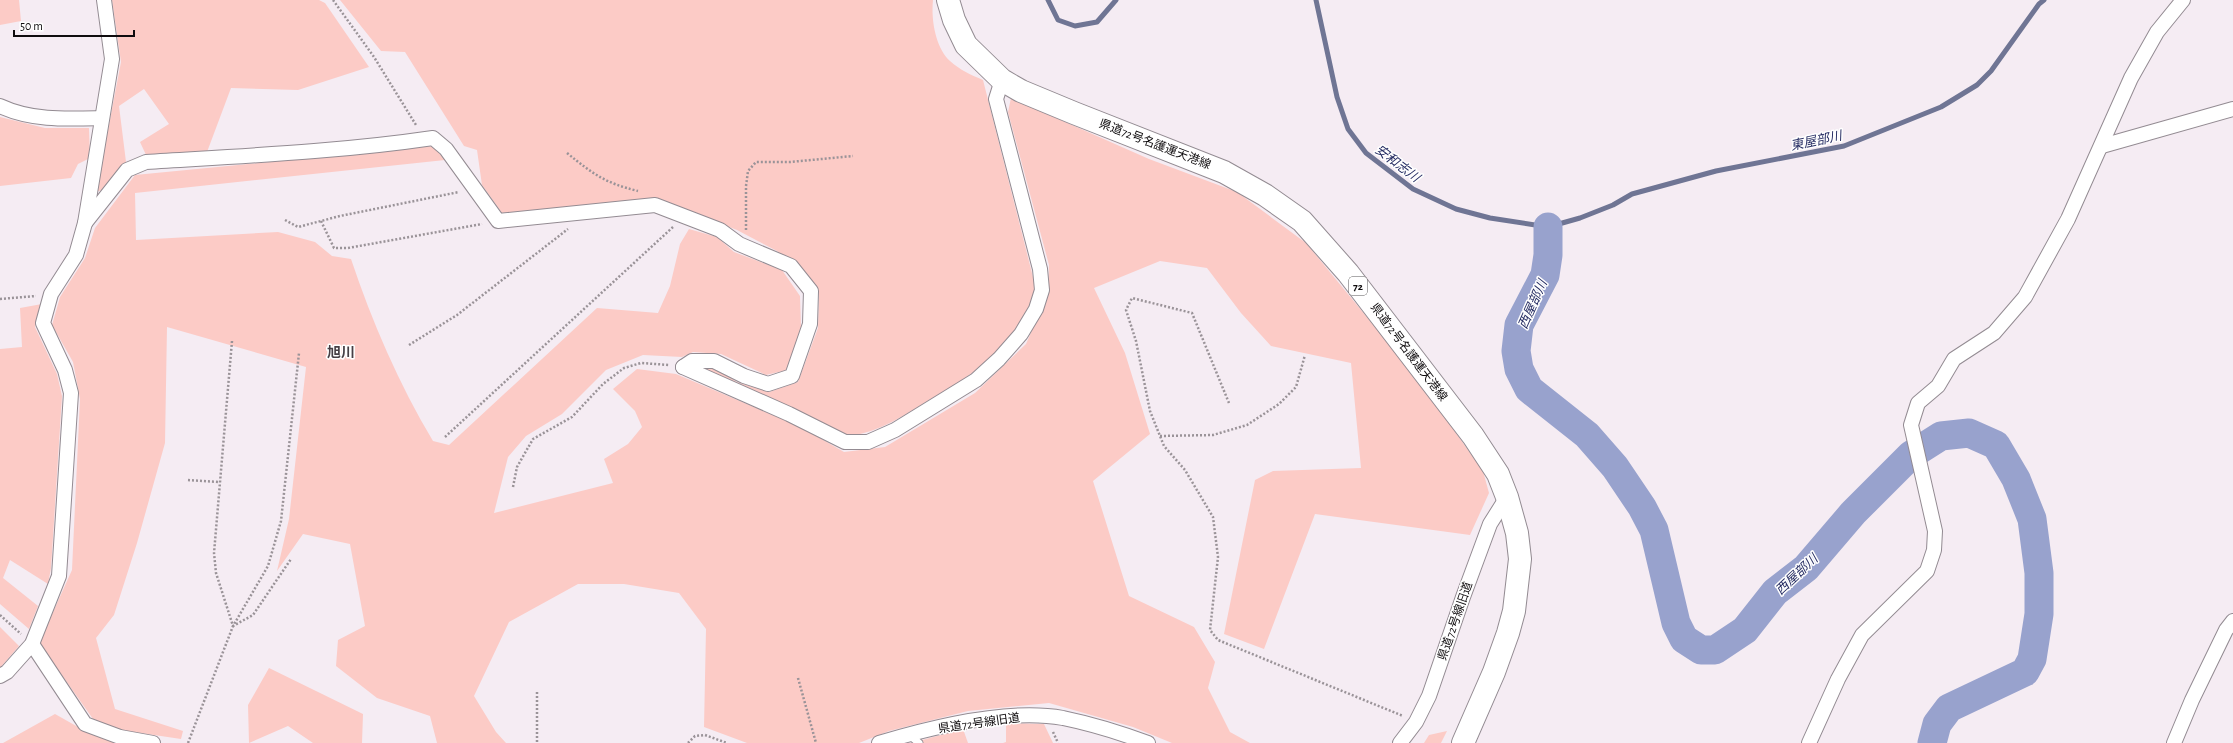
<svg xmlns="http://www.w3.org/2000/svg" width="2233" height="743" viewBox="0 0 2233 743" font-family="'Alegreya Sans','Noto Sans JP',sans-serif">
<rect width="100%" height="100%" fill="#f5ecf3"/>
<g fill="#fccbc6">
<path d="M0,0H19L21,21L0,25Z"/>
<path d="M112,0H319L325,3L369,67L298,90L231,88L207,152L147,157L140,142L169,124L144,89L119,106L126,162L105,189L96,192L121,62Z"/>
<path d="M340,0H933C931,19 935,47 950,61C960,70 971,75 983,80L1035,285C1030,340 972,375 929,400C903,416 880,432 849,436L695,366L711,365L737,382L769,392L798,382L818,328L819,295L808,275L777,251L737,230L683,209L647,199L502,213L482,185L477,150L464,146L405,52L381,51Z"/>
<path d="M1011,98L1149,159L1237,192L1306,243L1417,378L1483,471L1489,493L1470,535L1315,514L1264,649L1224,634L1255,480L1273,471L1361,468L1351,363L1271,346L1241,313L1207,268L1160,261L1094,288L1125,353L1150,434L1093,481L1129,596L1194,627L1215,662L1208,688L1230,732L1250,743H1172L1133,727L1049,703L968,711L889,731L859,743H747L704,727L706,629L679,593L624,584H578L509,622L474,696L496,732L506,743H437L430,716L377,698L336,666L338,640L365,626L350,544L303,534L277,571L289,519L306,367L167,327L165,443L137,543L114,615L96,638L115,709L183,731L181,739L114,729L93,719L39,643L72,570L80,399L73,362L52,325L60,297L85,258L95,228L135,175L433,146L445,160L135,193L136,240L278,232L315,242L332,256L351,259C372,322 399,384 433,441L449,445L597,308L658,313L670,286L680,244L689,229L717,237L734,252L782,270L800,296L801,327L787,370L766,375L721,354L693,352L682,357L643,355L606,370L562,414L526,436L508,457L494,513L613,483L604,459L628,444L642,427L635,411L613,389L637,369L676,374L801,427L844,452L885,447L975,393L1026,344L1048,293L1049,265L1008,112Z"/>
<path d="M0,117L45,128H89L90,158L78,164L71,178L0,186Z"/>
<path d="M42,304L35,327L57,374L62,396L51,568L48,584L10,560L3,578L38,606L29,629L0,604V349L22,347L20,308Z"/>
<path d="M0,627L19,646L0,668Z"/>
<path d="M269,668L363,714L362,743H313L288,726L249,743L248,705Z"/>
<path d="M55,714L78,727L119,743H3Z"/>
<path d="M1006,723L1044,724L1053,743H1003L1006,742Z"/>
<path d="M963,729L968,743H911Z"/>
<path d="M1447,731L1441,743H1424L1429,735Z"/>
</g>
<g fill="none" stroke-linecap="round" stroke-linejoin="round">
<g stroke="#6f7594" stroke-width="5">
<path d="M1048,0L1058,20L1075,26L1097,22L1116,0"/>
<path d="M1316,0L1337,97L1348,129L1366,153L1413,189L1456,209L1490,218L1548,227L1580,218L1613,205L1632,194L1716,171L1844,146L1941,107L1977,85L1991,71L2039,4L2044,0"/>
</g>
<path stroke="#98a2cd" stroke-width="29" d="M1548,227V255L1545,275L1519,325L1516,351L1519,369L1529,389L1587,435L1615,467L1642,507L1654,530L1676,623L1684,639L1701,650H1715L1745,630L1775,592L1806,568L1853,513L1911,455L1941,436L1969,433L1996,445L2016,479L2032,519L2039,573V614L2032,659L2025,672L1949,708L1937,724L1932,743"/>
<defs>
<path id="service" d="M908,734L919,743"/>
<g id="minor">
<path d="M0,106C32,121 67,119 102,118"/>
<path d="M2102,146L2233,109"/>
<path d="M85,223L127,170L146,162C241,156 338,152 433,138L446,149L498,221L655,205L720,230L739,244L791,266L811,291L810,324L792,376L768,384L744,376L714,361H692L683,367"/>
<path d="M683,367L789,414L845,442H868L895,430L976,380L999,359L1021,334L1036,309L1042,290L1040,269L996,99L1002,80"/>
<path d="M32,644L85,724L120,737L153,743"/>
<path d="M0,676L7,672L32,644L59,576L71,393L65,370L43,323L51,294L76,255L85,223L112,59L104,0"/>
<path d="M879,743C932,727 1008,708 1063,718C1092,724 1121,733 1148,743"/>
<path d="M1400,743L1416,722L1429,696L1463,597L1490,524L1507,497"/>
<path d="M1809,743L1838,679L1862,635L1927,571L1934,550L1935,531L1911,425L1918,403L1938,386L1954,359L1994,333L2025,297L2068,219L2131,78L2157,32L2183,0"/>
<path d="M2174,743L2192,700L2226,630L2233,621"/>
</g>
<path id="primary" d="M948,0L954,20L966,45L1002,80L1021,91L1074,113L1224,172L1265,195L1302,221L1348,273L1473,436L1498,474L1507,497L1517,533L1520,559L1514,611L1508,633L1494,672L1463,743"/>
</defs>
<use href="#service" stroke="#938b92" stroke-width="9"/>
<use href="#minor" stroke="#938b92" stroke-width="16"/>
<use href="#primary" stroke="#938b92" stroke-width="24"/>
<g stroke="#9a9398" stroke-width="2.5" stroke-dasharray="2 2" stroke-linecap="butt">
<path d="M333,0L374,57L416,125"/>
<path d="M567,153C593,174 605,183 638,191"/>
<path d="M285,220L298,227L340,216L459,192"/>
<path d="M321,221L334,248H348L482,224"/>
<path d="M746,230V186L748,171L756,162H790L853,156"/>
<path d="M0,299L36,296"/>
<path d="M232,341L214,553L216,573L233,626L253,615L291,559"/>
<path d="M409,345L457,315L568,229"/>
<path d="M1229,403L1192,313L1132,298L1126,310L1136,341L1150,411L1164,446L1185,470L1213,517L1218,557L1210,630L1218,640L1403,716"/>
<path d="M1160,436L1213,435L1247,425L1279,404L1296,387L1305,355"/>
<path d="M445,437L673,227"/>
<path d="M188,480L219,482"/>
<path d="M513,487L517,467L533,439L572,417L603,384L624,368L641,363L669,365"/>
<path d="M0,615L21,634"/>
<path d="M798,678L816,743"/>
<path d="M537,692V743"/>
<path d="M1053,732L1058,743"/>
<path d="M188,743L233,626L268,566L281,521L299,353"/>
<path d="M688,743L695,736L705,735L727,743"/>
</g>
<use href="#service" stroke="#fff" stroke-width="7"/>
<use href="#minor" stroke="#fff" stroke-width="14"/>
<use href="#primary" stroke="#fff" stroke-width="22"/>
</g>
<g text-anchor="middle" stroke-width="3" stroke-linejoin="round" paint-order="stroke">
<rect fill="#fff" stroke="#575556" stroke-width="1" x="1349" y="277" width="18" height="18" rx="3"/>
<g font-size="11" font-weight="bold" fill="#0f0c0e">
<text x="1358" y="290">72</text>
</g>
<g font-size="12" fill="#0f0c0e" stroke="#fff">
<text transform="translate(1155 144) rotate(21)" y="4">県道72号名護運天港線</text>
<text transform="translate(1409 352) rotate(53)" y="4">県道72号名護運天港線</text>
<text transform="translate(1455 621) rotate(-71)" y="4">県道72号線旧道</text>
<text transform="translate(979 723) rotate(-8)" y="4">県道72号線旧道</text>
</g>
<g font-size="13" font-style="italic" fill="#262d63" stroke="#fff">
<text transform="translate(1816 140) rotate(-12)" y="5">東屋部川</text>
<text transform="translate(1398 163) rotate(37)" y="5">安和志川</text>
<text transform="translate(1532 304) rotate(-66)" y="5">西屋部川</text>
<text transform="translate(1796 574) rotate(-43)" y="5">西屋部川</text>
</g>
<g font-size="14" font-weight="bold" fill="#463f45" stroke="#fff">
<text x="341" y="357">旭川</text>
</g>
</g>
<path d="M14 30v6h120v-6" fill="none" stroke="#0f0c0e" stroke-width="2"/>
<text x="20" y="30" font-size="12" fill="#0f0c0e" stroke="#ffffff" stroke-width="3" paint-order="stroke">50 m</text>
</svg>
